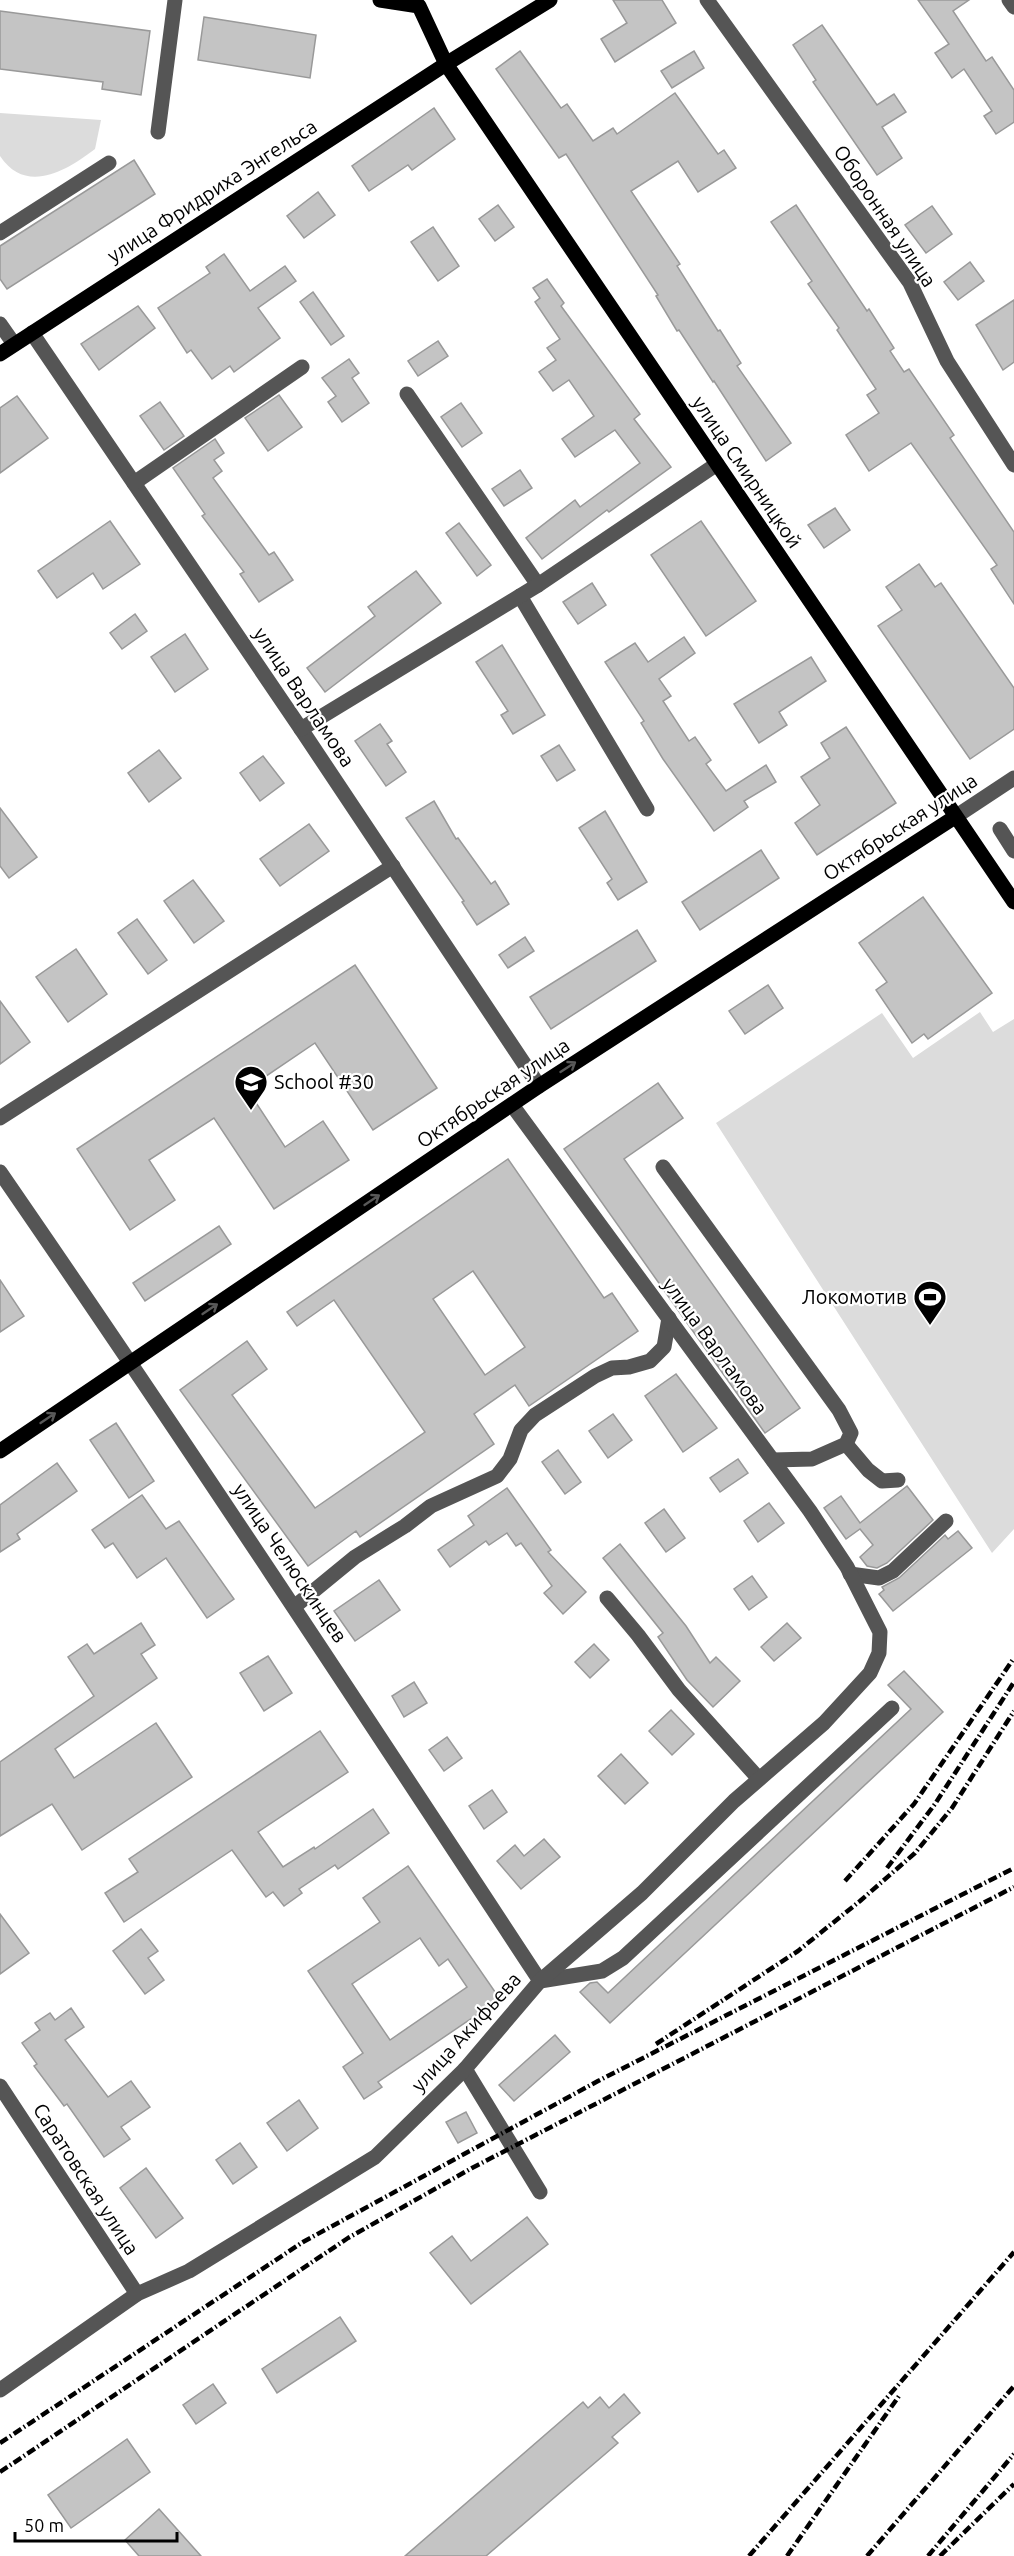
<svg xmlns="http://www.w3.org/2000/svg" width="1014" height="2556" viewBox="0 0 1014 2556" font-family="Ubuntu,sans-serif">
<rect width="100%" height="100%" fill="#fff"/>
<g fill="#dcdcdc">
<path d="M0,113L101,120L95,149C66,171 26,195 0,156Z"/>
<path d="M980,1012L993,1032L1014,1019V1529L992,1553L716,1123L882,1013L913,1058Z"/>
</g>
<g fill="#c4c4c4" stroke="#999" stroke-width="1.5" fill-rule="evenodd">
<path d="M613,0H662L676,23L615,62L601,39L627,23Z"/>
<path d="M918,0H969L953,11L986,61L992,57L1014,90V122L996,134L984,116L992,111L964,69L952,78L935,53L949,44Z"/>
<path d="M0,11L150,31L141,95L102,89L103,82L0,69Z"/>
<path d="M204,17L316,35L310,78L198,60Z"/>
<path d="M822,25L877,105L894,94L906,112L882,127L902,158L877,175L813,82L816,80L793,45Z"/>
<path d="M520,51L561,108L567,104L593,141L613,128L617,134L675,93L718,154L724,150L736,168L698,192L678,161L631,191L680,264L677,266L718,331L720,330L741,363L737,366L791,443L766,461L714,381L713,382L679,330L677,331L656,296L658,295L566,154L559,158L496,69Z"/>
<path d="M694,51L704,68L672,88L661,71Z"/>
<path d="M434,108L455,139L412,170L408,165L369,191L352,166Z"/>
<path d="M134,160L155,194L7,289L0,279V246Z"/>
<path d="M318,192L335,215L304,238L287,216Z"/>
<path d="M498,205L514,227L495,241L479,219Z"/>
<path d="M796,205L867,311L869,309L894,348L890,351L904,372L909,369L954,435L950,438L1014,532V604L991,569L997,565L911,443L869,471L846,435L879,413L867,395L876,389L837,330L839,328L808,284L812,281L771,222Z"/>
<path d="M932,206L952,234L926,253L905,225Z"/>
<path d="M433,227L459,266L438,281L411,242Z"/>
<path d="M224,254L250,291L285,266L296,281L258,308L280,338L234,372L230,366L212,379L191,350L187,353L158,308L210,273L206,267Z"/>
<path d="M970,262L984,281L958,300L944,282Z"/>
<path d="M547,279L564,303L561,306L640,414L634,419L671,467L609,512L607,510L542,559L526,538L575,500L580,507L640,463L615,430L575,457L562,439L594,416L569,380L553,391L539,372L556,360L547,348L560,339L535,302L540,298L533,288Z"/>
<path d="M313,292L344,336L331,345L300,302Z"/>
<path d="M1014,300V362L1003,370L976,325Z"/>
<path d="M138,306L155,328L99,370L81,344Z"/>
<path d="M438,341L448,356L418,376L408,361Z"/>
<path d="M349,359L359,373L352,378L369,403L342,422L328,402L336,396L322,378Z"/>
<path d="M279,395L302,427L268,451L245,418Z"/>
<path d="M17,396L48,438L0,473V408Z"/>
<path d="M160,402L184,436L164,450L140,416Z"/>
<path d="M461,403L482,433L462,447L441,417Z"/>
<path d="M215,439L224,453L214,460L222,471L213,478L269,555L274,552L293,580L259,602L240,574L244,572L202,516L205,514L173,468Z"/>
<path d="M520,470L532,488L504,506L492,489Z"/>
<path d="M835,508L850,530L824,548L808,525Z"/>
<path d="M110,521L140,564L103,589L93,573L57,598L38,571Z"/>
<path d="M701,521L756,601L706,636L651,555Z"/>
<path d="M459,523L491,565L477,576L446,533Z"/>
<path d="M919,564L935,587L941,583L1014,688V729L970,759L878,626L902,610L886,587Z"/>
<path d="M416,571L441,603L325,692L307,668L375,616L368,607Z"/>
<path d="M592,583L606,605L578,624L563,602Z"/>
<path d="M135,614L147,631L122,649L110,633Z"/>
<path d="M185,634L208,669L175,692L151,657Z"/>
<path d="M684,637L695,653L659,679L671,696L663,701L689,741L695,737L711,760L706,764L726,791L766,765L776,782L744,801L748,807L714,831L663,759L641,723L644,721L605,662L635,643L648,662Z"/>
<path d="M502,645L545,715L513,734L501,715L508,711L476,662Z"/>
<path d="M811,657L826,681L779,712L787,725L759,743L734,704Z"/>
<path d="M380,724L392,741L387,744L406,772L386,786L355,741Z"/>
<path d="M846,727L896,803L817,855L795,823L820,805L801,777L830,758L821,743Z"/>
<path d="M559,745L575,770L557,781L541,756Z"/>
<path d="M159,750L181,778L149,802L128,773Z"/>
<path d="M263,756L284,783L260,801L240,773Z"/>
<path d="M434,801L456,839L458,838L491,884L495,881L509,904L477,925L462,902L464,901L406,818Z"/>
<path d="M0,808L37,857L9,878L0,866Z"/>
<path d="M605,811L647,882L618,900L607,883L612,879L579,828Z"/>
<path d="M309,824L329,851L280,886L260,859Z"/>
<path d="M761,850L779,878L700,930L682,902Z"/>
<path d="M193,880L224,921L194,943L164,901Z"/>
<path d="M923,897L992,993L928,1039L924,1034L912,1043L876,990L887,982L859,943Z"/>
<path d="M137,919L167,960L148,974L118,933Z"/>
<path d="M637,930L656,961L551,1029L530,997Z"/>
<path d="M525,937L534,951L508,968L499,955Z"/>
<path d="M76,949L107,994L68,1022L36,977Z"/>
<path d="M355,965L437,1088L373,1130L315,1043L247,1089L285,1147L323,1121L349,1160L274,1209L214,1118L149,1160L175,1200L130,1230L77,1149Z"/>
<path d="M768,985L783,1008L745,1034L729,1011Z"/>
<path d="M0,1001L30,1042L0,1064Z"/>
<path d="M658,1083L683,1118L624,1159L800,1408L765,1433L564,1149Z"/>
<path d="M508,1159L604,1298L612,1293L638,1331L529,1406L515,1385L474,1414L494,1444L360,1537L356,1531L308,1566L180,1390L247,1341L267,1369L232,1395L315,1508L425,1432L334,1300L297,1326L287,1312ZM473,1271L525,1347L485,1375L433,1299Z"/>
<path d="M219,1226L231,1244L145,1301L133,1283Z"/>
<path d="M0,1280L24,1316L0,1332Z"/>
<path d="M676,1374L717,1428L683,1452L645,1396Z"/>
<path d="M613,1414L632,1440L608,1458L589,1431Z"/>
<path d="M116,1423L154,1481L129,1498L90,1440Z"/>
<path d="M558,1450L581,1482L565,1494L542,1462Z"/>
<path d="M738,1459L748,1473L720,1492L710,1478Z"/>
<path d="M57,1463L77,1491L17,1534L20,1539L0,1552V1505Z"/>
<path d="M907,1486L933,1520L887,1563L877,1568L867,1566L860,1557L873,1545L860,1529L846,1539L824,1508L841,1496L860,1523Z"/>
<path d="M507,1488L551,1550L548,1552L586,1592L563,1614L544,1593L552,1586L521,1543L516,1546L507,1533L489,1545L486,1541L450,1567L438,1550L474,1525L468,1516Z"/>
<path d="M142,1495L166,1529L179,1521L234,1599L207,1618L166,1558L137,1578L113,1543L105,1548L92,1530Z"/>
<path d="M769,1503L784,1523L758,1542L744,1521Z"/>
<path d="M664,1509L685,1538L666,1552L645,1523Z"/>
<path d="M958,1531L972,1548L893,1611L879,1594L884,1590L882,1587L899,1578L945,1535L948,1539Z"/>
<path d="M620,1544L686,1626L710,1663L716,1657L740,1681L713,1707L687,1680L658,1637L663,1633L603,1558Z"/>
<path d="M752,1576L767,1597L749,1610L734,1589Z"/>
<path d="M379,1580L400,1610L355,1641L334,1611Z"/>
<path d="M141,1623L155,1645L141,1654L157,1678L55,1749L74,1778L156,1723L192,1777L82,1850L52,1804L0,1836V1762L94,1696L68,1657L87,1644L94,1654Z"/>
<path d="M787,1623L801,1638L774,1661L761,1647Z"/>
<path d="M594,1644L609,1660L590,1678L575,1662Z"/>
<path d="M268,1656L292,1693L264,1711L240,1673Z"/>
<path d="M904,1671L943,1712L610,2023L580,1992L590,1983L597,1982L608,1993L911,1709L888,1685Z"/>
<path d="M414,1682L427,1703L404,1717L392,1696Z"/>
<path d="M671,1710L694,1734L672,1755L649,1731Z"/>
<path d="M320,1731L348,1772L258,1832L283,1867L314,1847L315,1849L373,1809L389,1833L338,1869L335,1865L299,1889L302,1893L284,1906L273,1892L266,1897L232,1850L124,1922L105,1893L138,1872L129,1859Z"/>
<path d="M447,1737L462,1758L444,1771L429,1750Z"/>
<path d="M621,1754L648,1783L625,1804L598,1776Z"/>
<path d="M492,1790L507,1812L484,1829L469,1806Z"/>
<path d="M544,1839L560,1857L521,1889L497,1861L515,1845L524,1856Z"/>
<path d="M408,1866L500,1999L378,2082L382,2087L364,2099L343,2067L363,2053L308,1971L380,1922L363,1898ZM420,1938L439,1966L448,1959L467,1987L390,2040L352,1984Z"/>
<path d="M0,1914L29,1953L0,1974Z"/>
<path d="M141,1929L158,1951L148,1958L164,1980L145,1994L113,1951Z"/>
<path d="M71,2008L84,2027L65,2040L108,2097L131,2081L150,2107L121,2127L130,2139L104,2157L67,2104L64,2106L34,2066L37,2064L22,2043L40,2030L35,2023L50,2013L55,2020Z"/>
<path d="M555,2035L570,2052L514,2101L499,2085Z"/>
<path d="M299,2100L318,2128L287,2151L267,2123Z"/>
<path d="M466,2112L477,2133L458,2143L446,2122Z"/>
<path d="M240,2143L257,2167L233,2184L216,2160Z"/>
<path d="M146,2168L183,2218L156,2238L120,2188Z"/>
<path d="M527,2217L548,2244L471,2304L430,2253L452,2236L471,2261Z"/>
<path d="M340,2317L356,2341L277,2393L262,2369Z"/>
<path d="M213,2384L226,2403L196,2424L183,2405Z"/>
<path d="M624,2394L640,2413L612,2437L618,2443L486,2556H405L583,2402L588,2408L600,2397L609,2408Z"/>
<path d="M127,2439L150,2472L71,2528L48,2495Z"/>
<path d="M159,2509L201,2556H139L125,2540Z"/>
</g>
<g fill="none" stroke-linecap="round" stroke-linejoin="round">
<g stroke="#555" stroke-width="15">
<path d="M707,0L910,283L947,361L1014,465"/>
<path d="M1009,0L1014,7"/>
<path d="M158,132L175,0"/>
<path d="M0,233L109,163"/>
<path d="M0,324L14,344"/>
<path d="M32,333L301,729L539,1086"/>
<path d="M407,394L538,585"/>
<path d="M134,483L302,367"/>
<path d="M520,596L647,809"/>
<path d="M301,729L538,585L717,464"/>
<path d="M955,817L1014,778"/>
<path d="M1000,829L1014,851"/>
<path d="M0,1118L393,866"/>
<path d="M663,1167L839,1410L851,1433L846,1444L812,1459L773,1460"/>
<path d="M0,1172C184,1439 362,1710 540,1981L602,1971L623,1958L892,1708"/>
<path d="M846,1444L868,1470L882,1481L898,1480"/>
<path d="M850,1574L879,1578L893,1571L946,1521"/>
<path d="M607,1598L638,1635L679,1690L759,1779"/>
<path d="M294,1607L355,1557L405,1526L431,1506L497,1476L510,1459L521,1430L535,1415L595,1376L612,1368L629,1367L650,1361L664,1347L669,1318"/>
<path d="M465,2069L540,2192"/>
<path d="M0,2086L137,2294"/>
<path d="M0,2390L137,2294L189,2271L375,2157L465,2069L540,1981L642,1893L734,1801L824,1723L870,1673L879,1653L880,1632L847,1567L810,1511L512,1105"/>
</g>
<g stroke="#000" stroke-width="15">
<path d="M380,0L419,6L446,64L1014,902"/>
<path d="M0,354L446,64L550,0"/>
<path d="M0,1451L539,1086L955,817"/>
</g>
<g stroke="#000" stroke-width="4.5" stroke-dasharray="9 3 1.5 3" stroke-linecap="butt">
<path d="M887,1868L935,1804L1014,1682"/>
<path d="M845,1881L914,1804L1014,1658"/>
<path d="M656,2044L798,1951L860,1901L915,1853L952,1808L1014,1711"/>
<path d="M0,2443L303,2242L598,2081L1014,1868"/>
<path d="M0,2472L348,2238L472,2168L1014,1887"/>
<path d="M749,2556L1014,2252"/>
<path d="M787,2556L899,2396"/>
<path d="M867,2556L1014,2386"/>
<path d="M928,2556L1014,2454"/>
<path d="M940,2556L1014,2484"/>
</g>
</g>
<defs><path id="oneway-shaft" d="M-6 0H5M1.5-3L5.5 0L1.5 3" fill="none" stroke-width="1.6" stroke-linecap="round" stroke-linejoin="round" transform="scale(1.5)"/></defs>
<g stroke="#595959">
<use href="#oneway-shaft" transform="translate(568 1067) rotate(-33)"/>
<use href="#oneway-shaft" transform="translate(372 1200) rotate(-34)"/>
<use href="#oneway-shaft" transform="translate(210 1309) rotate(-34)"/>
<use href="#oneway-shaft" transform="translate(48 1418) rotate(-34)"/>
</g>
<defs>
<symbol id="school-pin" viewBox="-11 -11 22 30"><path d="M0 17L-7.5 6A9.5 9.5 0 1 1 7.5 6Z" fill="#000" stroke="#fff"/><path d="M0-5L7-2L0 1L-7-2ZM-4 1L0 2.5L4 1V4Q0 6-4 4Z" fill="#fff"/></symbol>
<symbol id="stadium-pin" viewBox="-11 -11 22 30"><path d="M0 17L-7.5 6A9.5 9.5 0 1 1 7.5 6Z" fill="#000" stroke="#fff"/><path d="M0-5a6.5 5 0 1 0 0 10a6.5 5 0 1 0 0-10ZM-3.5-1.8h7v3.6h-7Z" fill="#fff"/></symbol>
</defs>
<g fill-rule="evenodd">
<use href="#school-pin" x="232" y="1063" width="38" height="52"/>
<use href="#stadium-pin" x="911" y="1278" width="38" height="52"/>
</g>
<g text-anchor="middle" stroke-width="4.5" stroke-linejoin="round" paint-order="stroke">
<g font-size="20" fill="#000" stroke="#fff">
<text transform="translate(212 191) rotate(-33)" y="7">улица Фридриха Энгельса</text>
<text transform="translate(885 216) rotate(56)" y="7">Оборонная улица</text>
<text transform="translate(747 472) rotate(56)" y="7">улица Смирницкой</text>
<text transform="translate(304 697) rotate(56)" y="7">улица Варламова</text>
<text transform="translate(900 827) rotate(-33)" y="7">Октябрьская улица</text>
<text transform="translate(493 1093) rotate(-34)" y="7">Октябрьская улица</text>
<text transform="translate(715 1346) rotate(54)" y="7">улица Варламова</text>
<text transform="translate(290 1563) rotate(56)" y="7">улица Челюскинцев</text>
<text transform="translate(466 2032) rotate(-48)" y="7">улица Акифьева</text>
<text transform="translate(86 2179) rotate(57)" y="7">Саратовская улица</text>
</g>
<g font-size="20" fill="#000" stroke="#fff" text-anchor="start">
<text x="274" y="1089">School #30</text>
<text x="907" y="1304" text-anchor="end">Локомотив</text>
</g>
</g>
<path d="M15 2532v9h162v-9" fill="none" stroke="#000000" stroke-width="3"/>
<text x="24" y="2532" font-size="18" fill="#000000" stroke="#ffffff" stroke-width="4.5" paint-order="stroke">50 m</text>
</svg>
